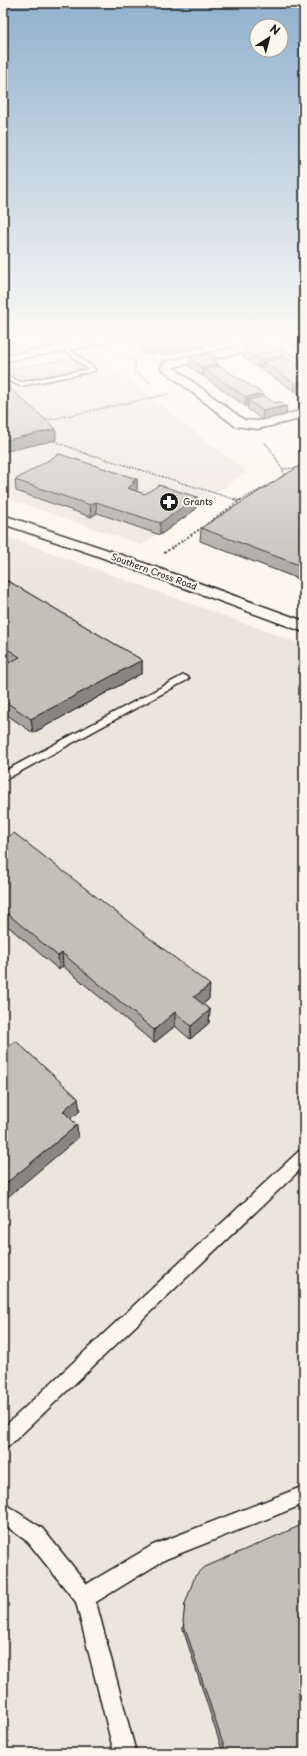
<svg xmlns="http://www.w3.org/2000/svg" width="307" height="1756" viewBox="0 0 307 1756" font-family="'Playpen Sans',sans-serif">
<rect width="100%" height="100%" fill="#fbf7ec"/>
<filter id="ink" filterUnits="userSpaceOnUse"><feTurbulence type="fractalNoise" baseFrequency=".025" numOctaves="2"/><feDisplacementMap in="SourceGraphic" scale="8" xChannelSelector="R" yChannelSelector="G"/><feConvolveMatrix kernelMatrix="1 2 1 2 8 2 1 2 1" color-interpolation-filters="sRGB"/></filter>
<g filter="url(#ink)">
<g fill="#eae6dc">
<path d="M95,354L249,474L240,476L221,489L142,545L3,497V370Z"/>
<path d="M3,535L304,645V1753H3Z"/>
</g>
<g fill="#dad7ce" stroke="#7b7a75">
<path d="M3,341H83L8,355H3Z"/>
<path d="M71,359L82,367L76,370L30,379L18,375L3,374V370Z"/>
</g>
<g fill="none" stroke-linecap="round" stroke-linejoin="round">
<defs>
<g id="service">
<path d="M65,346L95,369V371L21,386L3,379V375L22,382L88,369L63,349V347Z"/>
<path d="M184,675L189,678L187,680L3,781V772Z"/>
<path d="M304,1149V1166L9,1446L3,1449V1428L299,1151Z"/>
<path d="M304,1486V1504L166,1559L96,1602L136,1753H114L76,1602L28,1542L3,1524V1503L42,1528L87,1584L153,1545Z"/>
</g>
<g id="minor">
<path d="M85,341H107L101,344L3,362V356Z"/>
<path d="M271,341L289,344L304,352V360L282,349L271,347L173,367L244,420L258,421L304,410V418L258,429L235,426L161,368L164,363L169,361Z"/>
</g>
<path id="secondary" d="M3,515L105,549L304,621V632L95,555L3,524Z"/>
</defs>
<use href="#service" stroke="#1c1c1c" stroke-width="3"/>
<use href="#minor" stroke="#1c1c1c" stroke-width="3"/>
<use href="#secondary" stroke="#1c1c1c" stroke-width="3"/>
<g stroke="#1c1c1c" stroke-width="1.5" stroke-dasharray="1.5 1.5" stroke-linecap="butt">
<path d="M117,351L135,362V372L151,383"/>
<path d="M43,421L169,394"/>
<path d="M54,441L94,457L96,456L237,500"/>
<path d="M265,443L270,448L285,474L278,479"/>
<path d="M283,469L304,467"/>
<path d="M241,500L272,483"/>
</g>
<g stroke="#1c1c1c" stroke-width="2" stroke-dasharray="2 2" stroke-linecap="butt">
<path d="M234,499L239,501"/>
<path d="M207,524L242,499"/>
<path d="M164,553L203,527"/>
</g>
<use href="#service" fill="#fbf7ec" fill-rule="evenodd"/>
<use href="#minor" fill="#fbf7ec" fill-rule="evenodd"/>
<use href="#secondary" fill="#fbf7ec" fill-rule="evenodd"/>
</g>
<g fill="#a8a59e" stroke="#1c1c1c">
<path d="M132,341H236L210,346L204,342V347L161,355L158,352L143,355L132,346Z"/>
<path d="M289,341H304V344L296,346Z"/>
<path d="M243,349L284,355V357L304,368V397L297,393V391H294L262,370V367L258,368L243,357Z"/>
<path d="M189,358L216,363L218,366L263,394L262,397L274,403L286,406V415L262,420L248,409V406H245L204,377V375L202,376L189,366Z"/>
<path d="M304,463V581L200,541L201,528Z"/>
<path d="M137,479V490L136,491L145,494L197,497L196,509L160,535L97,513L91,517L16,491L15,480Z"/>
<path d="M3,578L142,660V673L33,733L3,712V666L10,663L3,658Z"/>
<path d="M3,840L209,999L203,1004L210,1010L209,1023L190,1039L175,1026L154,1043L63,966L59,970L3,922Z"/>
<path d="M185,1604L304,1753H223L183,1629Z"/>
</g>
<g fill="#888681" stroke="#1c1c1c">
<path d="M191,341H204V347L161,355V346Z"/>
<path d="M210,341H236L210,346Z"/>
<path d="M296,341H304V344L296,346Z"/>
<path d="M158,344V352L143,355V347Z"/>
<path d="M284,355L283,364L263,362L262,367L258,368L259,360Z"/>
<path d="M216,357V365L218,364V373L204,369V375L202,376V367L210,359Z"/>
<path d="M304,381V388L298,384L297,391H294L295,383Z"/>
<path d="M263,394L262,403L248,400V406H245L246,397Z"/>
<path d="M286,406V415L262,420L263,411Z"/>
<path d="M56,429V440L3,452V441Z"/>
<path d="M137,479V490L135,491L127,488L132,482Z"/>
<path d="M197,497L196,509L160,535V523Z"/>
<path d="M96,502L97,513L91,517L90,505Z"/>
<path d="M142,660V673L33,733L31,719Z"/>
<path d="M62,953L63,966L59,970L58,956Z"/>
<path d="M210,985L209,999L194,1011V997Z"/>
<path d="M210,1010L209,1023L190,1039L191,1026Z"/>
<path d="M175,1012V1026L154,1043V1030Z"/>
<path d="M78,1098L80,1111L64,1124L63,1111Z"/>
<path d="M77,1125L78,1138L3,1201V1186Z"/>
</g>
<g fill="#c3c0b8" stroke="#1c1c1c">
<path d="M135,341H191L161,346L158,344L143,347Z"/>
<path d="M268,344L284,355L259,360L243,349Z"/>
<path d="M211,354L216,357L210,359L218,364L202,367L189,358Z"/>
<path d="M286,357L304,368V381L295,383L263,362Z"/>
<path d="M220,366L263,394L246,397L204,369Z"/>
<path d="M3,382L56,429L3,441Z"/>
<path d="M304,383V388L298,384Z"/>
<path d="M265,396L274,403L280,402L286,406L263,411L248,400Z"/>
<path d="M59,454L137,479L132,482L135,483L127,488L145,494L159,485L197,497L160,523L96,502L90,505L15,480Z"/>
<path d="M304,463V567L201,528Z"/>
<path d="M3,578L142,660L31,719L3,700V666L20,657L3,646Z"/>
<path d="M14,833L210,985L194,997L210,1010L191,1026L175,1012L154,1030L62,953L58,956L3,910V840Z"/>
<path d="M16,1041L78,1098L63,1111L77,1125L3,1186V1051Z"/>
<path d="M304,1524V1753H226L183,1622L185,1604L195,1576L205,1567Z"/>
</g>
</g>
<linearGradient id="sky" x2="0" y2="1"><stop stop-color="#91b1cd"/><stop offset="0.58" stop-color="#fdfbf6"/><stop offset="1" stop-color="#fdfbf6" stop-opacity="0"/></linearGradient>
<rect width="307" height="587" fill="url(#sky)"/>
<defs>
<symbol id="pharmacy-disc" viewBox="-11 -11 22 22"><circle r="9.5" fill="#1c1c1c" stroke="#fbf7ec"/><path d="M-2-6h4v4h4v4h-4v4h-4v-4h-4v-4h4Z" fill="#fff"/></symbol>
</defs>
<g fill-rule="evenodd">
<use href="#pharmacy-disc" x="158" y="491" width="22" height="22"/>
</g>
<g text-anchor="middle" stroke-width="4" stroke-linejoin="round" paint-order="stroke">
<g font-size="9" fill="#1c1c1c" stroke="#fbf7ec" text-anchor="start">
<text x="183" y="505">Grants</text>
</g>
<g font-size="9" fill="#1c1c1c" stroke="#fbf7ec">
<text transform="translate(154 572) rotate(20)" y="3">Southern Cross Road</text>
</g>
</g>
<rect width="307" height="1756" fill="none" stroke="#fbf7ec" stroke-width="16"/>
<rect x="8" y="8" width="291" height="1740" fill="none" stroke="#1c1c1c" stroke-width="1.5" filter="url(#ink)"/>
<g transform="translate(269 38) rotate(36)"><circle r="19" fill="#fbf7ec" stroke="#a29f99"/>
<path d="M0-3L7 15L0 10L-7 15Z" fill="#1c1c1c"/>
<text y="-6" font-size="11" font-weight="bold" text-anchor="middle" fill="#1c1c1c">N</text>
</g>
</svg>
